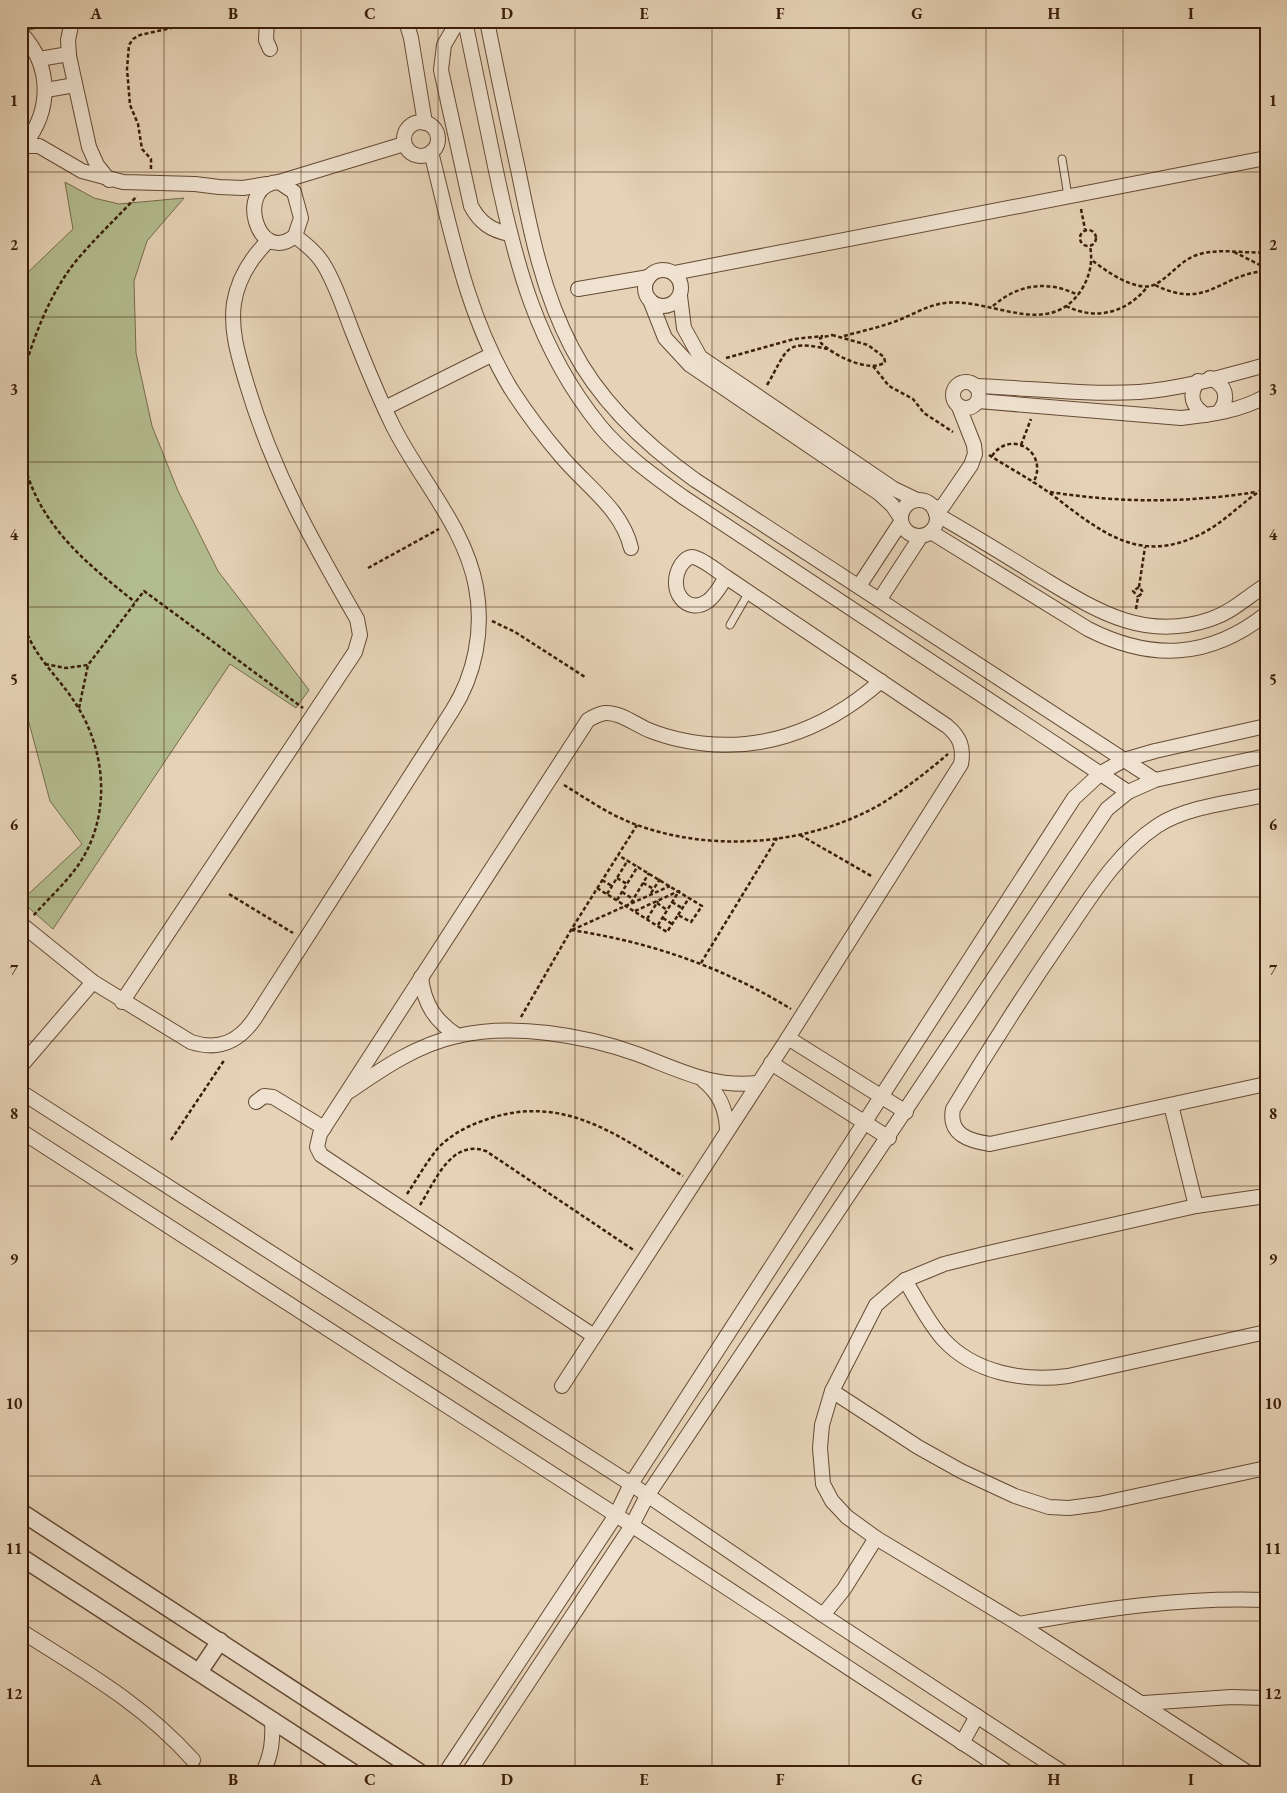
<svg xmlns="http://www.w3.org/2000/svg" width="1287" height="1793" viewBox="0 0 1287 1793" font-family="'EB Garamond',serif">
<rect width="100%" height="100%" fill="#e6d3b7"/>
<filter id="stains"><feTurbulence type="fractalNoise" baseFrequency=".004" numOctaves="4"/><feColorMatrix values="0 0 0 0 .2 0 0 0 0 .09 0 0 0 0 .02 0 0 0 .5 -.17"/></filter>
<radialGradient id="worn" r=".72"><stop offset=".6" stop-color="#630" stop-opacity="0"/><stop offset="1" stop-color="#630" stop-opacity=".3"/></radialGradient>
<path fill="#b3bc8f" stroke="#776d4c" d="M65,182L94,198L119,204L184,198L147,241L134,281L136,353L152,426L178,491L218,571L309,690L296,708L230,664L53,929L21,901L82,844L50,801L21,693V279L73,229Z"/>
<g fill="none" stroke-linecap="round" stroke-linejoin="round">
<defs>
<g id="service">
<path d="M1062,159L1068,196"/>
<path d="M730,625L749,592"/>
</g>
<g id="minor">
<path d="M72,21L68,40L69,56L89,147L97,165L109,180"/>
<path d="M267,21L266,40L270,49"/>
<path d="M406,21L411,38L425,123"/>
<path d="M458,21L444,45L441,70L471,206C480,223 491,230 509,234"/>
<path d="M465,21C475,69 485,118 495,166C515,262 536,347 600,426C623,454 654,476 683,497L1128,792"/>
<path d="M487,21C497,72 508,123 519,174C531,234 543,293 572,348C600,402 646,445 695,480L1155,780"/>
<path d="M21,24L35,21"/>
<path d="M21,33C52,66 52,110 24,145"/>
<path d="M39,59L69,54"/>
<path d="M46,90L75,85"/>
<circle cx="421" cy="139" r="17"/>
<path d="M21,146H39L82,171L123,182L195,184L219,187L243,188L267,184"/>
<path d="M431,152C452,235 467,316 511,389C526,412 543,435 561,456C586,486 622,509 631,548"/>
<path d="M279,182L294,192L301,218L295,236C257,267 234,184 279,182Z"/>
<path d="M279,182L404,144"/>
<circle cx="663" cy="288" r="18"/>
<path d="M674,273L1266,158"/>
<path d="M578,289L649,277"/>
<path d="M680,296L684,328L700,357L894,489L917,500"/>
<path d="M650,300L665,338L690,365L880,494L892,505L901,518"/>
<path d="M1210,378C1226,385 1230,398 1219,412"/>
<path d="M1198,381C1188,395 1192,407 1206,415"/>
<circle cx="966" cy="395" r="13"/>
<path d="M975,386C1029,388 1085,395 1139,392C1181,389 1225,376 1266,365"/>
<path d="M978,401L1181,418C1209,415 1241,411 1266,396"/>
<path d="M385,408L491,355"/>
<circle cx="919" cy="518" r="18"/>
<path d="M934,509L943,506L971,465L975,454L974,445L959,407"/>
<path d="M936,514C969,533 1002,553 1034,573C1091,607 1141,643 1211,619C1232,612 1247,597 1266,585"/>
<path d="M931,532L1088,629C1151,661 1209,659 1266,614"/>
<path d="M859,586L901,522"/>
<path d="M880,599L921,536"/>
<path d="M1266,795C1233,802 1185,807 1157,826C1118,852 1092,895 1066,933C1026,991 989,1049 953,1109C948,1135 970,1141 990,1144L1266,1084"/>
<path d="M21,924L93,982L191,1042C219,1051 239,1042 255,1018L452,711C475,675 484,630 476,587C465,527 420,480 393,426C377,394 364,361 351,328C343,307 336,285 324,265C317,253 306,244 295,236"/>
<path d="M421,977C424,1004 435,1021 458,1036"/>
<path d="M122,1002L355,652L360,635L357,619C312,541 273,472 247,385C239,358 230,331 234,303C238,278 251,258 268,241"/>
<path d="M788,1038L906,1112"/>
<path d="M771,1063L889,1138"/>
<path d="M21,1066L93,982"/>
<path d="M703,1080C719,1093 726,1108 727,1129"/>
<path d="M350,1091C383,1068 417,1045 457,1036C513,1023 584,1035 637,1054C677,1069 712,1088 757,1083"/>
<path d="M21,1092L631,1484L823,1615L1062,1772"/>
<path d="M256,1102L264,1096L273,1097L324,1128"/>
<path d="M1171,1105L1196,1206"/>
<path d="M21,1131L616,1515L1007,1772"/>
<path d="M1266,1196L1196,1206L984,1254L944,1264L905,1280C917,1300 928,1322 943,1339C974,1373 1024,1382 1068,1376L1266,1332"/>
<path d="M905,1280L876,1305L832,1391L822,1425L820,1448L823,1484L832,1501L847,1517L876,1538L1019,1624L1247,1772"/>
<path d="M594,1336L321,1155L317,1147L320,1134L588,720C593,717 599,714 605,713C621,712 637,726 651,731C659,734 668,737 677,739C754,757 823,732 881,681"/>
<path d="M562,1386L788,1038L961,764C964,747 960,737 947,726L726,577C717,571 703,559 693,557C687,557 684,561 681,565C666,590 687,616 708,601C716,595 721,585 726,577"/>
<path d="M832,1391L918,1447L961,1471L1015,1496L1049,1507L1069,1508L1099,1504L1266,1468"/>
<path d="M823,1615L844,1589L876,1538"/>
<path d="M1019,1624C1101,1609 1182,1597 1266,1600"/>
<path d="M21,1631C84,1671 143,1704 193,1760"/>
<path d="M1144,1703L1231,1697L1266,1698"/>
<path d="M962,1743L977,1716"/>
<path d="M263,1772C272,1754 273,1739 272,1719"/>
<path d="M446,1772L616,1515L631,1484L1074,798L1101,773L1124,760L1155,751L1266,726"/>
<path d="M469,1772L631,1527L647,1496L1107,809L1128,792L1155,780L1266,756"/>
</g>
<g id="tertiary">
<path d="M21,1512L419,1772"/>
<path d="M21,1557L352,1772"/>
<path d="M199,1672L220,1641"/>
</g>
</defs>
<use href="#service" stroke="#664b34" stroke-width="9"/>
<use href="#minor" stroke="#664b34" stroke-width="16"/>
<use href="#tertiary" stroke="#664b34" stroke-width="19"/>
<g stroke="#3b1e08" stroke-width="2.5" stroke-dasharray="4 2.5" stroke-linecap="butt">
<path d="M151,169V159L142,149L138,124L130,105L127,69L129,45L133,39L140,35L202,21"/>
<path d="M1081,209L1085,229"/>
<circle cx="1088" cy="238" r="8"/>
<path d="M1234,252L1266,268"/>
<path d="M1093,261C1106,271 1138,294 1156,284C1172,275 1181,259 1200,254C1222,248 1244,254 1266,252"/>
<path d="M1155,285C1208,311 1219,274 1266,271"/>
<path d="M993,306C1018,284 1048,280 1078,295"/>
<path d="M1066,306C1096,321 1127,313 1148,286"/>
<path d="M832,335L868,345L884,357L885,362C870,374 833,355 821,343L820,338Z"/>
<path d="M844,336C862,331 881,327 899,320C914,314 928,305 945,303C991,297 1049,341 1082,289C1090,275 1093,262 1090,246"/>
<path d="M726,358L794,339L823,336"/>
<path d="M873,366L889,386L913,399L924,413L953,432"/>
<path d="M21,380C34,337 48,296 76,261C95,238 117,218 137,196"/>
<path d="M767,385C788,350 783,339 827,349"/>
<path d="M1021,445L1031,419"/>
<path d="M21,449C33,520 82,560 135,602"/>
<path d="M989,455C1009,468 1032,480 1051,494C1099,530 1138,566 1201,534C1225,522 1243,501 1266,487"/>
<path d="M992,456C1011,428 1050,453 1033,483"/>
<path d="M1050,492C1120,503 1186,503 1256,492"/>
<path d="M368,568L439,529"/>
<path d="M1139,587L1145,547"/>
<path d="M1136,609L1138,597L1143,592L1139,587L1133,591L1138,597"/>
<path d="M21,616C32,658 59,675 79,709C107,756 110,818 79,864C66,883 48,899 33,916"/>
<path d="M492,621L515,632L585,677"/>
<path d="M45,664L66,668L88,665"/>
<path d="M79,708L88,665L144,591L303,708"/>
<path d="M564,785C587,799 611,816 637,825C714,853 810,845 881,804C905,789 927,772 948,754"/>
<path d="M800,835L873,877"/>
<path d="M617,878L627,884"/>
<path d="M602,880L612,886"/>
<path d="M643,883L654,889"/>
<path d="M597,888L667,932L678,915L691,922L702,906L618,855"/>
<path d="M622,892L633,899"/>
<path d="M651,893L660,879"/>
<path d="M229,894L293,933"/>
<path d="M607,894L628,860"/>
<path d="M617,900L638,866"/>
<path d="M672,902L682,908"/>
<path d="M631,903L649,873"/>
<path d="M657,903L667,910"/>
<path d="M635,911L679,891L658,925"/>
<path d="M678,915L689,898"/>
<path d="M663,918L672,924"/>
<path d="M647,919L658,901"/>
<path d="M571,930C650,942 723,967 791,1009"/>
<path d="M572,930L670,886"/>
<path d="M701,963L777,838"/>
<path d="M521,1017L571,930L637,825"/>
<path d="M171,1140L225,1059"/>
<path d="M407,1194C417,1179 427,1161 439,1147C454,1132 472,1124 491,1118C567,1094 622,1138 683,1176"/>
<path d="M420,1205C436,1180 451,1139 486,1151L635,1251"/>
</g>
<use href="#service" stroke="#efe2d0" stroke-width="7"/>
<use href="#minor" stroke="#efe2d0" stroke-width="14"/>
<use href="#tertiary" stroke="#efe2d0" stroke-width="16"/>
</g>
<path fill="none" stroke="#3b1e08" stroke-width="1" stroke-opacity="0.55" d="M164,21V1772M301,21V1772M438,21V1772M575,21V1772M712,21V1772M849,21V1772M986,21V1772M1123,21V1772M21,172H1266M21,317H1266M21,462H1266M21,607H1266M21,752H1266M21,897H1266M21,1041H1266M21,1186H1266M21,1331H1266M21,1476H1266M21,1621H1266"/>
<rect width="1287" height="1793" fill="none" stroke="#e6d3b7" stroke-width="55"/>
<rect x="28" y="28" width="1232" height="1738" fill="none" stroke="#3b1e08" stroke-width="2"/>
<g font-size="16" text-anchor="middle" font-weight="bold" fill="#3b1e08">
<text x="96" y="19">A</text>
<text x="233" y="19">B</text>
<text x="370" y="19">C</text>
<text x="507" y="19">D</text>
<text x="644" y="19">E</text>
<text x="780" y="19">F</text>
<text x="917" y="19">G</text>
<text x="1054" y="19">H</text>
<text x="1191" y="19">I</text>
<text x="14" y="106">1</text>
<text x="1273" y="106">1</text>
<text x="14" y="250">2</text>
<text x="1273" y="250">2</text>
<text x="14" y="395">3</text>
<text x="1273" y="395">3</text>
<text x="14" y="540">4</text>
<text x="1273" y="540">4</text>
<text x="14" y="685">5</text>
<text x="1273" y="685">5</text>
<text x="14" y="830">6</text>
<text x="1273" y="830">6</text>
<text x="14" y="975">7</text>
<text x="1273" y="975">7</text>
<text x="14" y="1119">8</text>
<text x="1273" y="1119">8</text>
<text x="14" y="1264">9</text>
<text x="1273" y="1264">9</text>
<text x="14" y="1409">10</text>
<text x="1273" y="1409">10</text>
<text x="14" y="1554">11</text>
<text x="1273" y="1554">11</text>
<text x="14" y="1699">12</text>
<text x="1273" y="1699">12</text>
<text x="96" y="1785">A</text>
<text x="233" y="1785">B</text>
<text x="370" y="1785">C</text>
<text x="507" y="1785">D</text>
<text x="644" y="1785">E</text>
<text x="780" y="1785">F</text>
<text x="917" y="1785">G</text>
<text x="1054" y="1785">H</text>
<text x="1191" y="1785">I</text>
</g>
<rect width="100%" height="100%" filter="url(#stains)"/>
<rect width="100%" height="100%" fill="url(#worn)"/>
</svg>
